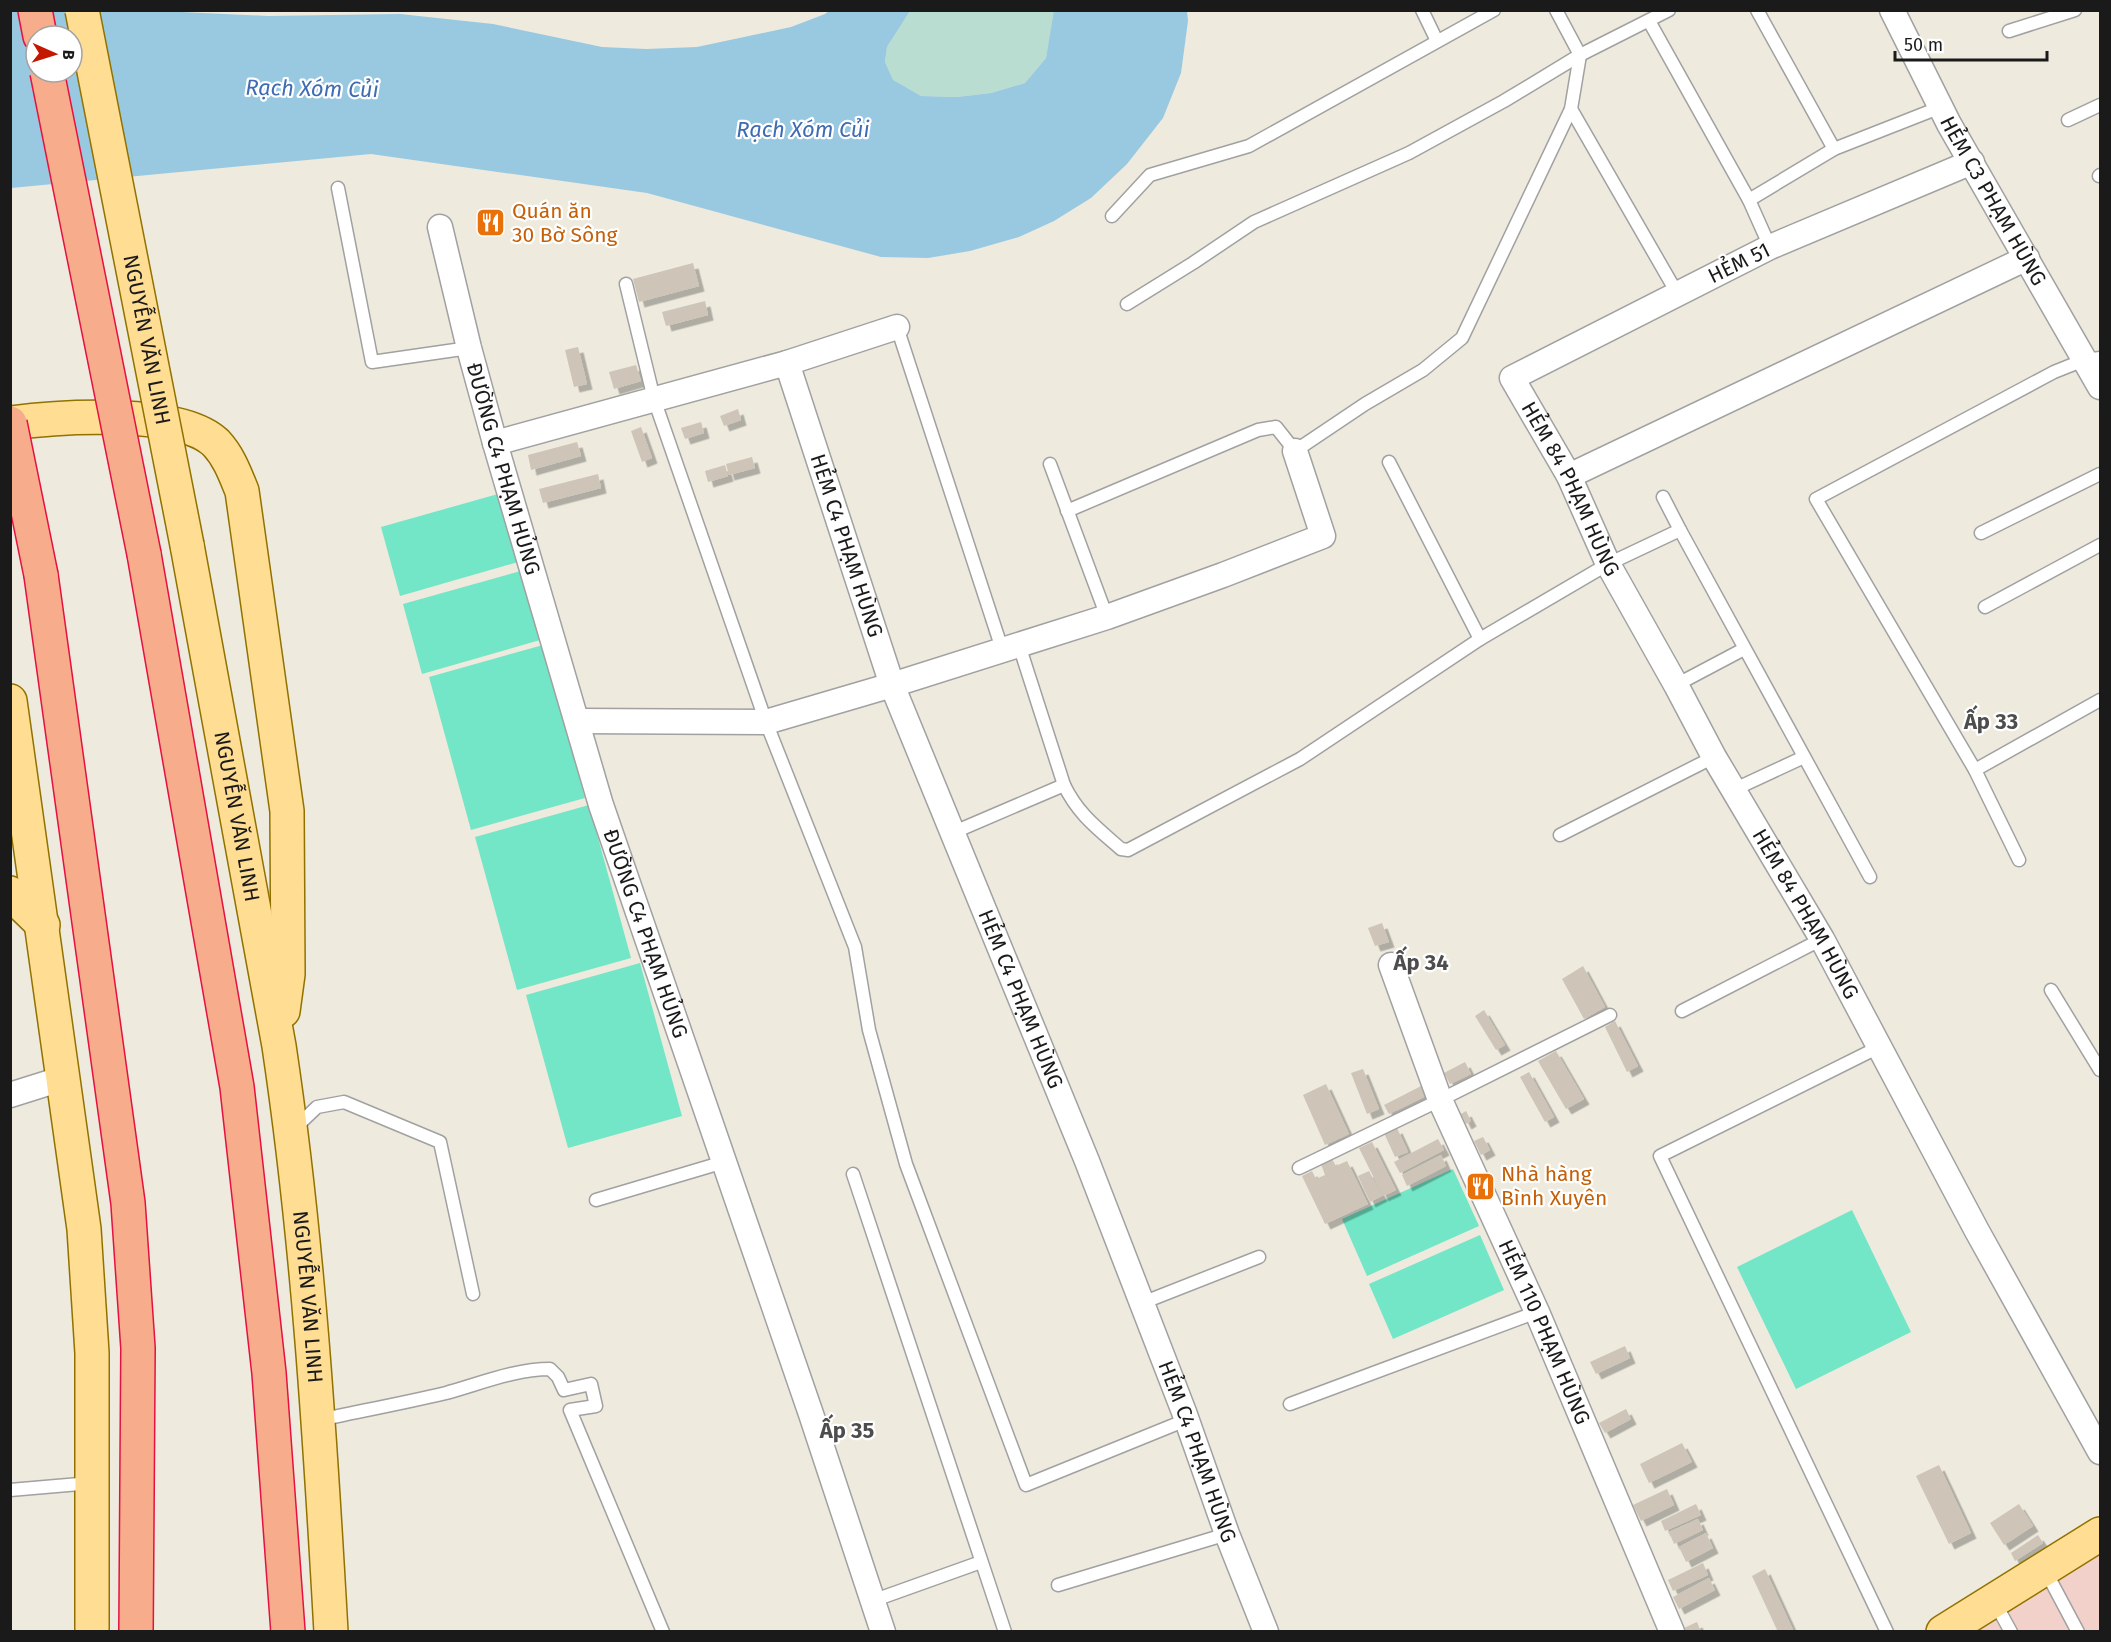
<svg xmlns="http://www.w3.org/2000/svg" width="2111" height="1642" viewBox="0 0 2111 1642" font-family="'Fira Sans',sans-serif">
<defs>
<filter id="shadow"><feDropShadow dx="5.5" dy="5.5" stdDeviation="0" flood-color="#0004"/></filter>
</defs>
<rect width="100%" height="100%" fill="#eeeade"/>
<path fill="#f1d1ca" d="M2100,1547V1631H1970Z"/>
<path fill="#b9ded1" d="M910,11H1054L1055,12L1046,58L1025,83L991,93L957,97L921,96L893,81L885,62L887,47Z"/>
<g fill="#72e6c7">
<path d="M505,492L525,560L400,596L381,527Z"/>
<path d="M528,569L547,638L422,674L403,604Z"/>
<path d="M543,645L585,798L471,830L429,677Z"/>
<path d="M589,805L631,958L517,990L475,837Z"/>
<path d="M640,963L682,1116L568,1148L526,995Z"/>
<path d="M1453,1169L1479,1226L1367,1276L1342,1219Z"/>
<path d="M1852,1210L1911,1332L1796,1389L1737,1267Z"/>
<path d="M1480,1235L1504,1290L1393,1339L1369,1284Z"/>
</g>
<path fill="#99c8e1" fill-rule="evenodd" d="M139,10L268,16L400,14L493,24L602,47L646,49L697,47L791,27L825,14L829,11H910L887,47L885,62L893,80L921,96L957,97L991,93L1025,83L1046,58L1054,11H1187L1188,21L1181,73L1163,118L1127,164L1091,198L1054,221L1019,237L970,251L928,258L881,257L647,193L371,154L11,188V11ZM36,36H72V72H36Z"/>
<g fill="#cec4b7" filter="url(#shadow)">
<path d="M693,263L699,286L639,302L633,279Z"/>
<path d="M705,301L708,315L666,326L662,312Z"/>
<path d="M578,347L587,384L574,387L565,350Z"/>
<path d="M636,365L641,381L614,389L609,372Z"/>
<path d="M738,409L741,420L724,426L720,416Z"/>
<path d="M701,422L704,433L685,439L681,428Z"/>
<path d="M641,427L652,458L642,462L631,431Z"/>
<path d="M577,442L581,456L531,470L528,455Z"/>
<path d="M752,457L755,468L729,475L726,464Z"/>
<path d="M725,465L728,476L708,482L705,471Z"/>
<path d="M598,474L601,488L543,503L539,489Z"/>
<path d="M1382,923L1389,942L1375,946L1368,928Z"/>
<path d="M1583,966L1605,1007L1584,1019L1562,979Z"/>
<path d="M1484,1010L1505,1045L1496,1050L1475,1016Z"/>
<path d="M1615,1021L1638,1066L1627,1072L1605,1027Z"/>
<path d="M1556,1051L1584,1099L1566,1109L1538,1061Z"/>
<path d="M1465,1062L1471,1074L1450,1084L1444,1073Z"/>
<path d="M1363,1069L1379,1109L1367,1114L1351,1073Z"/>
<path d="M1529,1072L1554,1117L1545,1122L1520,1077Z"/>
<path d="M1326,1084L1349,1134L1325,1145L1303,1095Z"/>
<path d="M1425,1084L1430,1094L1389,1114L1384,1105Z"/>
<path d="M1466,1111L1471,1121L1466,1124L1461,1114Z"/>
<path d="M1397,1128L1408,1152L1395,1157L1384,1133Z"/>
<path d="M1483,1137L1490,1150L1481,1155L1474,1141Z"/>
<path d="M1438,1139L1444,1150L1400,1173L1394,1162Z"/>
<path d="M1372,1142L1396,1190L1383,1196L1359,1148Z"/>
<path d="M1441,1155L1446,1166L1407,1186L1402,1175Z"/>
<path d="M1332,1159L1336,1166L1347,1161L1368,1204L1325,1224L1302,1176L1312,1171L1316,1179L1325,1175L1321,1164Z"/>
<path d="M1369,1171L1382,1196L1370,1202L1358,1176Z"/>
<path d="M1625,1346L1630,1358L1596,1374L1590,1362Z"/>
<path d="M1626,1409L1631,1419L1605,1433L1599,1423Z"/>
<path d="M1682,1443L1692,1462L1649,1483L1640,1464Z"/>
<path d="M1939,1465L1971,1533L1949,1544L1916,1476Z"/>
<path d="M1667,1489L1674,1505L1641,1521L1633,1505Z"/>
<path d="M1696,1504L1701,1515L1665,1531L1661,1521Z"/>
<path d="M2019,1504L2033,1526L2004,1545L1990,1523Z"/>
<path d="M1698,1519L1703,1530L1674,1544L1669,1532Z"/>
<path d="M1706,1533L1713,1548L1686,1562L1679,1547Z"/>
<path d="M2038,1535L2043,1543L2015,1561L2011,1553Z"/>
<path d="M1703,1563L1708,1575L1673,1591L1668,1580Z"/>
<path d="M1765,1569L1794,1632H1778L1752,1576Z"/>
<path d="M1709,1578L1715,1590L1679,1609L1673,1597Z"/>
<path d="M1697,1622L1701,1632H1685L1684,1628Z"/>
</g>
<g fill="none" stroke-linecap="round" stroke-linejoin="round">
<defs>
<g id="service">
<path d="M1422,10L1437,41"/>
<path d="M1757,10L1834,149"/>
<path d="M1649,21L1749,200L1770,247"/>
<path d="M2009,31L2075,10"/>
<path d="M1571,109L1677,293"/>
<path d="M2068,120L2100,105"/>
<path d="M2099,176L2100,175"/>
<path d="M338,188L372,362L469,348"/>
<path d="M1749,200L1834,149L1941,107"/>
<path d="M1112,216L1150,175L1249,146L1494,10"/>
<path d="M626,284L654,399L766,722L855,947L869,1030L906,1164L1026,1485L1186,1420"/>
<path d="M1127,304L1193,263L1254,222L1409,153L1504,101L1580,55L1669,10"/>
<path d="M897,327L1002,649"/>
<path d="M1389,462L1480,639"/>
<path d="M1050,464L1107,617"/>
<path d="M1663,497L1680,530L1870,877"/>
<path d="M1067,511L1258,430L1276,427L1295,451L1365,404L1423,370L1462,338L1571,109L1580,55L1556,10"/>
<path d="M1981,533L2100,474"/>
<path d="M1985,607L2100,545"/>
<path d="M1019,645L1064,785C1078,814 1097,828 1121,849L1128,850L1300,759L1480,639L1608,564L1680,530"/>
<path d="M1676,685L1744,649"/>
<path d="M1975,770L2100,700"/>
<path d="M1733,790L1804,757"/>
<path d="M952,833L1064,785"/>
<path d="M1560,835L1714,757"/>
<path d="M2019,860L1975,770L1816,499L2054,372L2084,360L2100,358"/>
<path d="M2051,990L2100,1070"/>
<path d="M1682,1011L1822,939"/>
<path d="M1879,1047L1660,1156L1887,1632"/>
<path d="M294,1129L317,1107L344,1102L440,1142L473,1294"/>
<path d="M1299,1168L1440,1100L1610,1015"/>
<path d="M853,1174L1005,1632"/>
<path d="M596,1200L724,1162"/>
<path d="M1142,1303L1259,1257"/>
<path d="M1290,1404L1537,1312"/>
<path d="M319,1420C361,1411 404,1403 446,1393C479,1384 515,1369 550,1369L558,1377L564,1390L591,1384L596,1406L570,1410L663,1632"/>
<path d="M10,1490L91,1483"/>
<path d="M2045,1570L2078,1632"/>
<path d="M1058,1585L1227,1534"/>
<path d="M872,1601L981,1562"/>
<path d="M1994,1601L2011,1632"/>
</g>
<g id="minor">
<path id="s1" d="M1892,10L1949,124L2100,387"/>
<path id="s2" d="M1972,162L1770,247L1512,378L1569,476L1608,564L1676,685L1714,757L1822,939L1977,1231L2100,1452"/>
<path id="s3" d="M440,227L469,348L495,443L601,805L811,1414L883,1632"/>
<path id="s4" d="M787,363L892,685L1087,1161L1184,1412L1227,1534L1266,1632"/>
<path d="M495,443L787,363L897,327"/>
<path d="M1569,476L2027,258"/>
<path d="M578,721L766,722L892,685L1107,617L1223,575L1323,536L1295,451"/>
<path id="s5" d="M1391,965L1440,1100L1537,1312L1672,1632"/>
<path d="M10,1095L64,1078"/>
</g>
<g id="primary">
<path d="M10,423C58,417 180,408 216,443C229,457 235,474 242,491L287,811L288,974L283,1011"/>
<path id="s6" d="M187,545L279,1046C308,1240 320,1436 331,1632"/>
<path d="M10,701L84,1229L92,1353V1632"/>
<path d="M10,893L43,925"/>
<path d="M1943,1632L2100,1534"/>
</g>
<g id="trunk">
<path d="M35,10L40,36"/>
<path d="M144,554L237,1087L269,1373L288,1632"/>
<path d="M41,575L128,1203L138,1348L136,1632"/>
</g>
</defs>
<use href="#service" stroke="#a1a1a1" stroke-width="15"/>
<use href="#minor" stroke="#a1a1a1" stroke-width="27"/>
<use href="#primary" stroke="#917200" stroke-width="36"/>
<use href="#trunk" stroke="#e51141" stroke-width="36"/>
<use href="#service" stroke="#fff" stroke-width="12"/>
<use href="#minor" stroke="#fff" stroke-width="24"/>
<use href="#primary" stroke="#ffdd92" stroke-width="33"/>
<use href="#trunk" stroke="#f7ac8b" stroke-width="33"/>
<defs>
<g id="primary-bridge">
<path id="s7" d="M82,10L187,545"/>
</g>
<g id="trunk-bridge">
<path d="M47,72L144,554"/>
<path d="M10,423L41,575"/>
</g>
</defs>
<use href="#primary-bridge" stroke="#917200" stroke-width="36" stroke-linecap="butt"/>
<use href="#trunk-bridge" stroke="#e51141" stroke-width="36" stroke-linecap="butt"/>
<use href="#primary-bridge" stroke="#ffdd92" stroke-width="33"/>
<use href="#trunk-bridge" stroke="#f7ac8b" stroke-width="33"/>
</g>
<defs>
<symbol id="restaurant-square" viewBox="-11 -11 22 22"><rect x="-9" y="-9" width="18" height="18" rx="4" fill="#e8710a" stroke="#fff"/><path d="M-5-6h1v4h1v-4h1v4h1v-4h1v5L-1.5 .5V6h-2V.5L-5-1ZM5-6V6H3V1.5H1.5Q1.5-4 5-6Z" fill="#fff"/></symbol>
</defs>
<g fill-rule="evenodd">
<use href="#restaurant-square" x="474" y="206" width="33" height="33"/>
<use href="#restaurant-square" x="1464" y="1170" width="33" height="33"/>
</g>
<g text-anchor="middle" stroke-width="4.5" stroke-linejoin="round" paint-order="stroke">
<g font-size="21" fill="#1a1a1a" stroke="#fff">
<text dy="7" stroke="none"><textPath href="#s1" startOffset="216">HẺM C3 PHẠM HÙNG</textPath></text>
<text transform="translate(1739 263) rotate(-26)" y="7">HẺM 51</text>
<text dy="7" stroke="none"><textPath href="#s7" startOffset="336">NGUYỄN VĂN LINH</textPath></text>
<text dy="7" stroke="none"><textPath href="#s3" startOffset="250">ĐƯỜNG C4 PHẠM HỦNG</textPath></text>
<text dy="7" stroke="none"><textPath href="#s2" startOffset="634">HẺM 84 PHẠM HÙNG</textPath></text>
<text dy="7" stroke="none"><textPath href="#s4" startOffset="192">HẺM C4 PHẠM HÙNG</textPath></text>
<text dy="7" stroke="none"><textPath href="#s6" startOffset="276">NGUYỄN VĂN LINH</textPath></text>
<text dy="7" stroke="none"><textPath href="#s2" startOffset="1120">HẺM 84 PHẠM HÙNG</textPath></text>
<text dy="7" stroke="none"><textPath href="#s3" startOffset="736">ĐƯỜNG C4 PHẠM HỦNG</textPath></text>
<text dy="7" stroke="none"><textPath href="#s4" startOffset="678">HẺM C4 PHẠM HÙNG</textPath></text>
<text dy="7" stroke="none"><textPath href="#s6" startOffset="762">NGUYỄN VĂN LINH</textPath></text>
<text dy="7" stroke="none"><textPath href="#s5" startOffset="398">HẺM 110 PHẠM HÙNG</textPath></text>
<text dy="7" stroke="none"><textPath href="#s4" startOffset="1164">HẺM C4 PHẠM HÙNG</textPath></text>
</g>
<g font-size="21" fill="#c56008" stroke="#fff" text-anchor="start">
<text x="512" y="218">Quán ăn<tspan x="512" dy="24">30 Bờ Sông</tspan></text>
<text x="1501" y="1181">Nhà hàng<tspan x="1501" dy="24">Bình Xuyên</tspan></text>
</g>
<g font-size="22" font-style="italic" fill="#3e6bb2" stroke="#fff">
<text transform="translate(312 88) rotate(1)" y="8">Rạch Xóm Củi</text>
<text x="803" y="137">Rạch Xóm Củi</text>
</g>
<g font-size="22" font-weight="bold" fill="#4d4d4d" stroke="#fff">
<text x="1991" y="729">Ấp 33</text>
<text x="1421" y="970">Ấp 34</text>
<text x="847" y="1438">Ấp 35</text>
</g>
</g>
<rect width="2111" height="1642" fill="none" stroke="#1a1a1a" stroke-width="24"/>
<g transform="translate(54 54) rotate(93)"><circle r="28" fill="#ffffff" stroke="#a3a3a3" stroke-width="1.5"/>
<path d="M0-4.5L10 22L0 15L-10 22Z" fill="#c51700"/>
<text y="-9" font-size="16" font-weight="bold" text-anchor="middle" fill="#1a1a1a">B</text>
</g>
<path d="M1895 51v9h152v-9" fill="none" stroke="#1a1a1a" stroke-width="3"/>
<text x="1904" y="51" font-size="18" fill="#1a1a1a" stroke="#ffffff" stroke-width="4.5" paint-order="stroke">50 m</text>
</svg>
